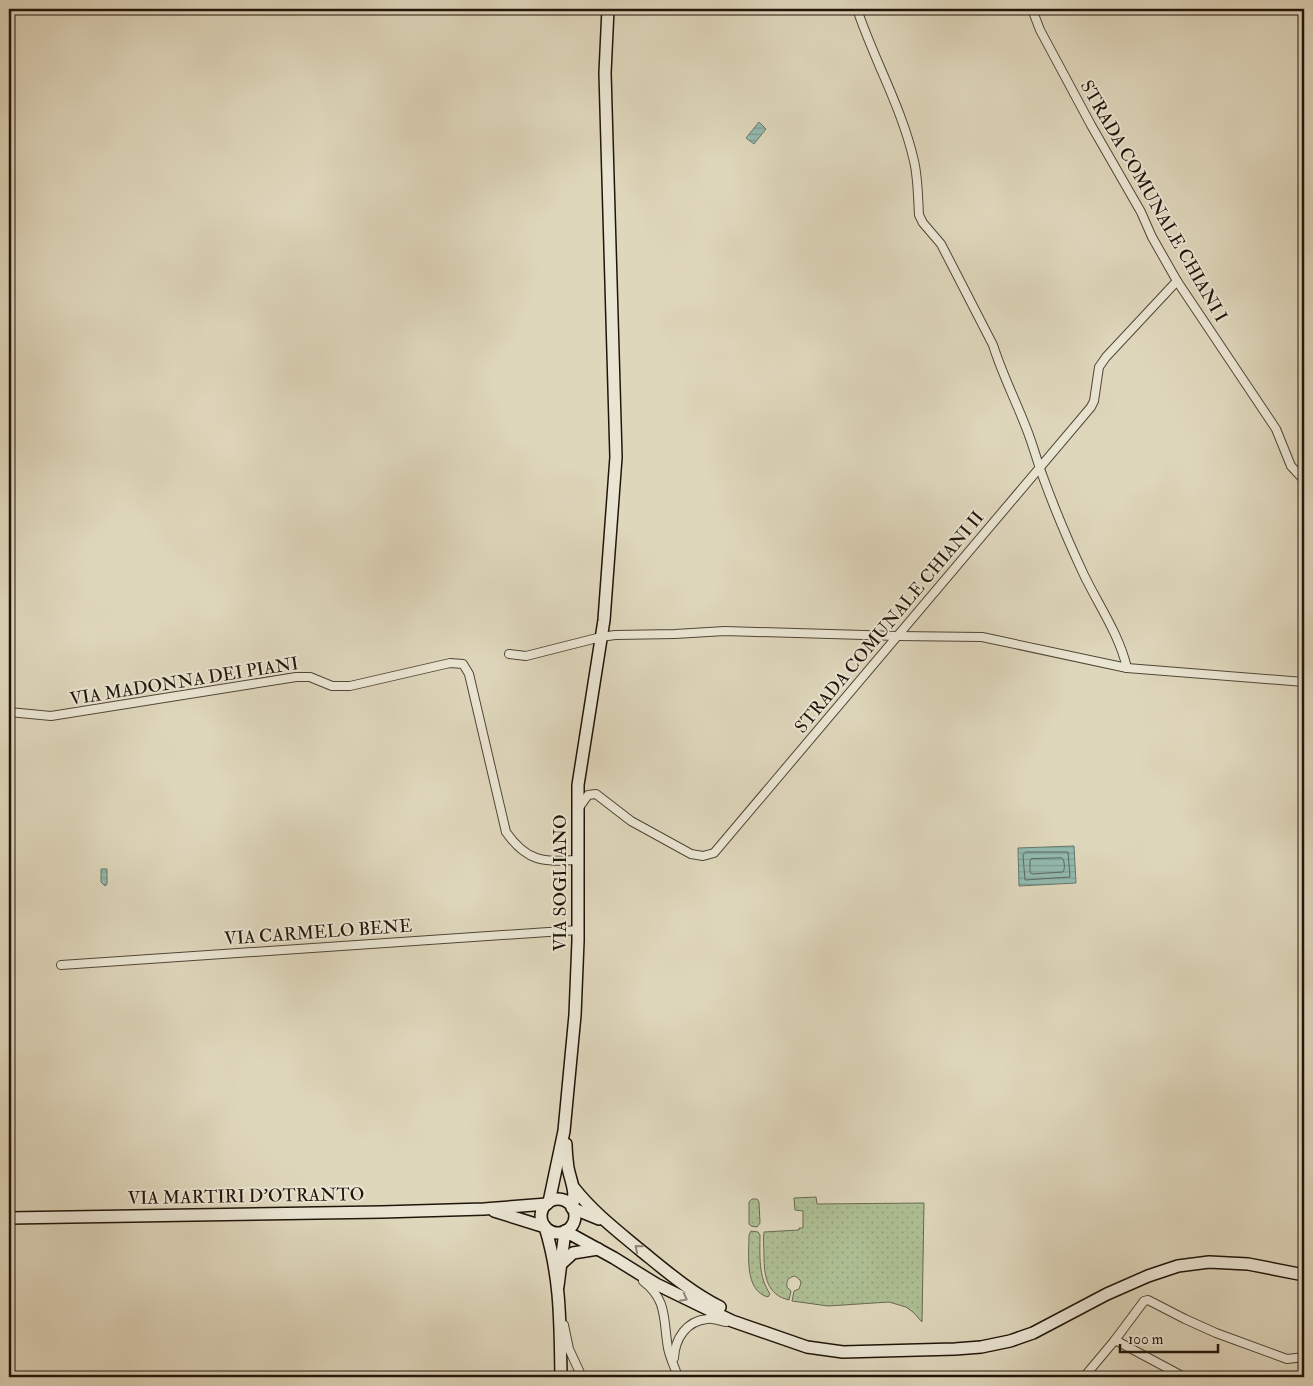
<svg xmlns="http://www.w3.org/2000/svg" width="1313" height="1386" viewBox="0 0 1313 1386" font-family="'IM FELL Double Pica',serif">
<defs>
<pattern id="grass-dots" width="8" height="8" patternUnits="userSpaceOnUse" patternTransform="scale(1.25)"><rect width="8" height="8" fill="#aebf94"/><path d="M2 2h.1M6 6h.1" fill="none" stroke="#95a37e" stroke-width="1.8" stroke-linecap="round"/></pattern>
<pattern id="water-rules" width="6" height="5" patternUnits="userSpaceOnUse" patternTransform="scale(1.25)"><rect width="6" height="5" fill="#93bab0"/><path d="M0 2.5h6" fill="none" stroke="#7e9f96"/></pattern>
</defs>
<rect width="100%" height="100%" fill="#dfd7bc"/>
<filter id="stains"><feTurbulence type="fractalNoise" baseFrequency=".004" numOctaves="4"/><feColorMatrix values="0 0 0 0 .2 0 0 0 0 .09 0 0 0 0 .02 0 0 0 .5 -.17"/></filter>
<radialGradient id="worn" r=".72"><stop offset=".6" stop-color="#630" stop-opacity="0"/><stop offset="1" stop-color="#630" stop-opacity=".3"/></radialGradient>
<g fill="url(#grass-dots)" stroke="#686a4f">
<path d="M816,1197L817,1204L924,1203L922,1322L913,1312L906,1307L889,1302L828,1306L792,1301L794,1291L799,1289L801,1283L800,1280L795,1276C789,1277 786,1280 787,1287L791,1291L789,1300C767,1295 764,1276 764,1256C764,1248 763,1240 764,1232L799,1230V1228H803V1211L795,1210L794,1198Z"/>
<path d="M752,1199H757L759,1202L760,1223L757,1227L751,1226L749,1224V1202Z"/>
<path d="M751,1231L758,1232L760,1235C760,1255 758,1276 770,1294L768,1297C744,1291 749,1254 749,1235Z"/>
</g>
<g fill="url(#water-rules)" stroke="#65786e">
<path d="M759,122L766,129L754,144L746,138Z"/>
<path d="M1074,846L1076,883L1019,886L1018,848Z"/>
<path d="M101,869H107V884L105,886L101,882Z"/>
</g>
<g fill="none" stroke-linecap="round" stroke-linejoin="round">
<g stroke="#5a685d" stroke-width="1">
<path d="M1026,852H1068L1070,877L1025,880L1023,855Z"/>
<path d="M1062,858C1065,861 1065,869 1063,872L1032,874L1030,872V861L1031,859Z"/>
</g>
<defs>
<g id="street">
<path d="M857,9C874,60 902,108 914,161C918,178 918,198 919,215L923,223L941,244L993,345C1002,374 1016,401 1027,430C1033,445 1037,461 1043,477C1055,510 1069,543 1084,575C1099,606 1119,634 1127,668"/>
<path d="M1032,9L1040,30L1091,125L1141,212L1152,237L1177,281L1276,429L1291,466L1304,480"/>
<path d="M509,654L526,656L601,637L615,635L675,634L725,631L898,636L982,637L1127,668L1304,682"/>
<path d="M9,712L51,716L296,677H310L332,686H350L450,663L463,664L469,674L506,832C527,862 543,862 577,860"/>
<path d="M578,809L588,795L596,794L631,821L691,854L703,856L714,853L1091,407L1094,401L1099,367L1106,357L1177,281"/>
<path d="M61,965L578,930"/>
<path d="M643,1281C668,1300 663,1320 668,1348C670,1358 675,1368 678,1377"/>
<path d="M564,1325L569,1349L582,1377"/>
<path d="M1115,1340L1184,1377"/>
<path d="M674,1358C675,1339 686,1321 707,1319C713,1318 720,1321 726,1322"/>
<path d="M1084,1377L1115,1340L1144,1301L1148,1300L1185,1319L1216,1333L1287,1359L1304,1357"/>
</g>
<g id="secondary">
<path d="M566,1144C566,1152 567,1160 568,1168C571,1182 577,1193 572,1208L599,1219"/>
<path d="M574,1188C593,1212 615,1229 639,1249C665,1270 690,1292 720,1307"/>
<circle cx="558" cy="1216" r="17"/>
<path d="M549,1202L564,1131L575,1015L578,941V785L604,620L616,457L605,73L608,9"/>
<path d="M494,1211L545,1227C561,1279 560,1324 561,1377"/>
<path d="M9,1218L382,1212L484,1209L547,1204"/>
<path d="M561,1264L573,1253L598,1249"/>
<path d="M558,1286L565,1231L614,1258L656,1284L732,1321L807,1347L843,1352L955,1349L981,1347L1010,1341L1033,1333L1107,1294L1148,1276L1178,1266L1209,1262L1248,1264L1304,1275"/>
</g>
</defs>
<use href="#street" stroke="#504636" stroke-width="10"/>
<use href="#secondary" stroke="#21150a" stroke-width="14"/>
<use href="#street" stroke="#eae5d3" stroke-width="8"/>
<use href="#secondary" stroke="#eae5d3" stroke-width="11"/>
</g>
<defs><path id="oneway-chevron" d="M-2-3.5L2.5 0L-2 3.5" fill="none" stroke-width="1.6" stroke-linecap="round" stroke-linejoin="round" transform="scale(1.25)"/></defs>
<g stroke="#908779">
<use href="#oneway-chevron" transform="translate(638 1248) rotate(-140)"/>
<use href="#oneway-chevron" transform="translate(684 1298) rotate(27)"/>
</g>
<g text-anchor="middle" stroke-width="4" stroke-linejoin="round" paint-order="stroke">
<g font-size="18" fill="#21150a" stroke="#eae5d3">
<text transform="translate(1154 201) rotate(60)" y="6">STRADA COMUNALE CHIANI I</text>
<text transform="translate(889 622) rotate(-50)" y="6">STRADA COMUNALE CHIANI II</text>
<text transform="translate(184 681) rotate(-9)" y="6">VIA MADONNA DEI PIANI</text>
<text transform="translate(560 883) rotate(-90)" y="6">VIA SOGLIANO</text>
<text transform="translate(318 932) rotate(-4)" y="6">VIA CARMELO BENE</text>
<text transform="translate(246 1196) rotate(-1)" y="6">VIA MARTIRI D'OTRANTO</text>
</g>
</g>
<rect width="1313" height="1386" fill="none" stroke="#dfd7bc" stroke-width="30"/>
<rect x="10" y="10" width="1293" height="1366" fill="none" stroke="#21150a" stroke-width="2.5"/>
<rect x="15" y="15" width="1283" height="1356" fill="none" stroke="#21150a"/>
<path d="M1120 1344v8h98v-8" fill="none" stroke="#21150a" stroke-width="2.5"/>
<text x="1128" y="1344" font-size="15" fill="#21150a" stroke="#eae5d3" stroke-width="4" paint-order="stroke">100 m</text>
<rect width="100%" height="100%" filter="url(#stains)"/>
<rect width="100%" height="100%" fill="url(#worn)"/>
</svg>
